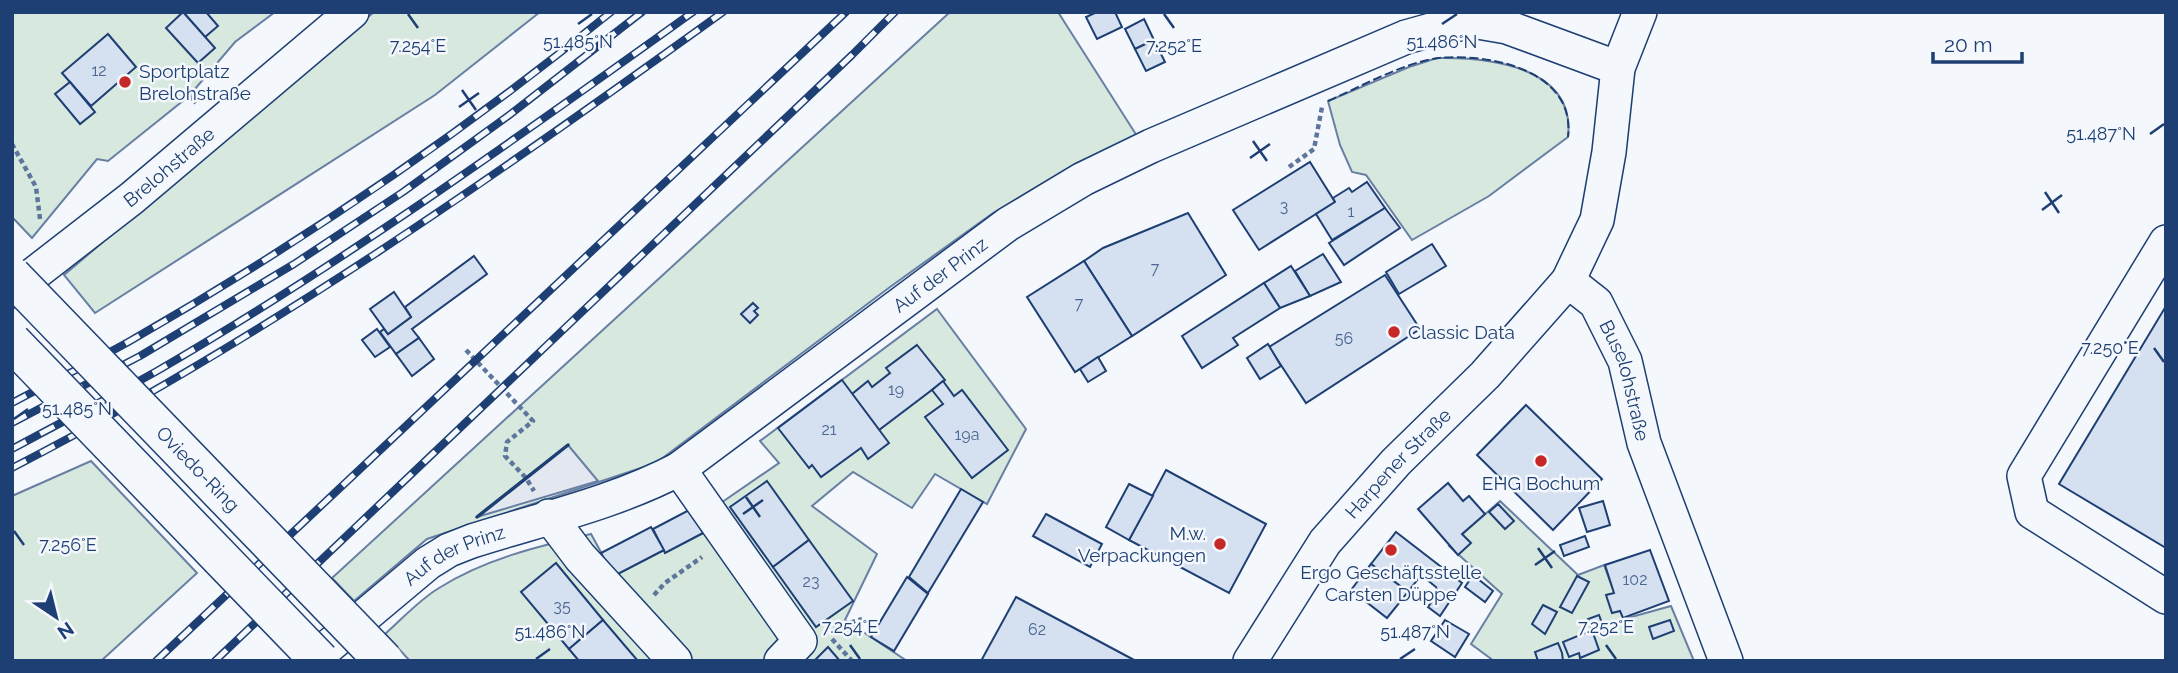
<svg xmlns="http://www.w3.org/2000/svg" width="2178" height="673" viewBox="0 0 2178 673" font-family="Raleway,sans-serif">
<rect width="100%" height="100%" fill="#f4f7fb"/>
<g fill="#d7e8df" stroke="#687fa3" stroke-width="2">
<path d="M12,12H275L235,42L189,96L108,161L97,159L32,238L12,217Z"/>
<path d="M374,12H540L435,95L95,313L64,275Z"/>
<path d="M950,12H1058L1137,136L1075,164L993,213L890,287L656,463L427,539L354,601L332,578Z"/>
<path d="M1437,58C1488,57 1576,66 1568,137L1489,196L1412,240L1366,175L1352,172L1340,145L1328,101L1409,67Z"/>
<path d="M937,309L1026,429L987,504L935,474L912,508L853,472L812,506L877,554L845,620L907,661H410L385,634C402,619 419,600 439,588C485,559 539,546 591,534L614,576L664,550L665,553L711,529L715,507L779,463L760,441Z"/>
<path d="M91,461L197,573L101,661H12V496Z"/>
<path d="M1500,501L1578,575L1604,565L1624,619L1671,606L1694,661H1494L1471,644L1502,594L1449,546Z"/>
</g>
<path fill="#e3e8f0" stroke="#687fa3" stroke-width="2" d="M568,445L598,481L477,517Z"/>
<g fill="#d5e0f0" stroke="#1d3f73" stroke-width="2">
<path d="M183,12H206L218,26L205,37Z"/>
<path d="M183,12L215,48L198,63L166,28Z"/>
<path d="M1097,12H1115L1122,27L1097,39L1086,17Z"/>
<path d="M1144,19L1154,40L1135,49L1125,29Z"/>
<path d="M108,34L136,67L91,106L62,73Z"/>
<path d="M1154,40L1165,62L1146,71L1135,49Z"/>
<path d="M70,82L95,112L80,124L55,94Z"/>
<path d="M1310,162L1335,202L1259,250L1233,210Z"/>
<path d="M1367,182L1385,208L1332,240L1316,214L1335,202L1333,198L1349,188L1352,192Z"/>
<path d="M1385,208L1400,228L1344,265L1329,243Z"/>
<path d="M1188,213L1226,275L1132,336L1084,261L1103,248Z"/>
<path d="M1432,244L1446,266L1399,294L1386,272Z"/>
<path d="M1323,254L1341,282L1310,296L1295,271Z"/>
<path d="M474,256L487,274L412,329L419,338L396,354L380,332L384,329L388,334L411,317L405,307Z"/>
<path d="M1084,261L1132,336L1075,372L1027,297Z"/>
<path d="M1291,266L1310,296L1280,308L1264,283Z"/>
<path d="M1385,275L1420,329L1306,403L1269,347Z"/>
<path d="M1264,283L1280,308L1233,338L1238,345L1202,368L1182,336Z"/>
<path d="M394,292L411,317L388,334L370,309Z"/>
<path d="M753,303L758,308L754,311L758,315L750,323L741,314Z"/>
<path d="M2166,306V548L2059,484Z"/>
<path d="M377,329L390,347L375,357L362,340Z"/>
<path d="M419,338L434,359L412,376L396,354Z"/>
<path d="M1268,344L1281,366L1260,379L1247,358Z"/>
<path d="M917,345L945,380L879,430L852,394L868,381L872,387L890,373L886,368Z"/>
<path d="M1098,357L1106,371L1088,382L1080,369Z"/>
<path d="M842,380L889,443L868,459L861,448L821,477L812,465L809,468L778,428Z"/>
<path d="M943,381L954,396L962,390L1008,450L972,478L925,417L943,404L932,390Z"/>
<path d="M1526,405L1602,479L1553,530L1477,455Z"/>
<path d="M1166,470L1266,524L1229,593L1129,540Z"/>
<path d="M767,481L809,540L773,567L730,507Z"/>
<path d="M1448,483L1463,501L1469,496L1485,514L1462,534L1471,543L1458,555L1418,509Z"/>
<path d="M1129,484L1153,496L1129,540L1106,527Z"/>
<path d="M961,489L983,502L928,593L909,577Z"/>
<path d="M1603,501L1610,525L1587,532L1579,508Z"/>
<path d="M1498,504L1514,521L1505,529L1489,512Z"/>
<path d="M691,509L703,533L665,553L653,529Z"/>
<path d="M1046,514L1102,544L1090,567L1033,536Z"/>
<path d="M651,527L664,550L614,576L601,553Z"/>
<path d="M1396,532L1462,583L1440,616L1428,607L1438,593L1436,587L1421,575L1408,592L1371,564Z"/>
<path d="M1585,536L1589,547L1564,556L1560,545Z"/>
<path d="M809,540L853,601L816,627L773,567Z"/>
<path d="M1650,550L1669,601L1623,618L1620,611L1612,613L1606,595L1614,593L1605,565Z"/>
<path d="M556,563L603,620L569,649L521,592Z"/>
<path d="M1371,564L1408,592L1387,618L1351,590Z"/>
<path d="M1473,575L1493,591L1485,602L1465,587Z"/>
<path d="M1577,576L1589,582L1572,613L1560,607Z"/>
<path d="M907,577L928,594L894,651L871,637Z"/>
<path d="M1016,597L1136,661H981Z"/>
<path d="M1543,605L1557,612L1545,634L1532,624Z"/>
<path d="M1599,615L1603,626L1592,630L1588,619Z"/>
<path d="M603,620L626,647L638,661H579L569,649Z"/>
<path d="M1445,620L1469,634L1455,657L1431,641Z"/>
<path d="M1670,620L1674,631L1653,639L1649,627Z"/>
<path d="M1592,630L1599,650L1580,658L1579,653L1569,657L1563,642Z"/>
<path d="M1558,643L1562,653L1563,661H1538L1535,652Z"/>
<path d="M828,647L840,661H814Z"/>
</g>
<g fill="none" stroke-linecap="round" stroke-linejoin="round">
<defs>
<g id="minor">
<path d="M2166,242L2024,476L2032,512L2166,597"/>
<path id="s1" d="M1568,281L1596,303L1625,361L1644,443L1726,661"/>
<path id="s2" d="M12,291L132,198L352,12"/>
<path d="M679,469L800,641L781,661"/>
<path d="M549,516L580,557L675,661"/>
<path id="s3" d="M311,661L428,563L449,550L472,541C541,519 614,503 679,469L1008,224L1083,179L1151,146L1406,37L1449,25L1478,22L1507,27L1618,68"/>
<path id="s4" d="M1250,661L1325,542L1396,462L1485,375L1568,281L1597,220L1609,152L1618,68L1640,12"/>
</g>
</defs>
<use href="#minor" stroke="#1d3f73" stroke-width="36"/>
<g stroke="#5e769c" stroke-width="4.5" stroke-dasharray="5 3.5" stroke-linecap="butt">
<path d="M189,96L196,103"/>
<path d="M12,144L36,187L40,219"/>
<path d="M1289,167L1314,149L1322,107"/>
<path d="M466,350L533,421L507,442L505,456L526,478L534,491"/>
<path d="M654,595L665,583L702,557"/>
<path d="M826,630L862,619"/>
<path d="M832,639L852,661"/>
</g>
<use href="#minor" stroke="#f4f7fb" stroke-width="33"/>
<defs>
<g id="rail">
<path d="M12,403C51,382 91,363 130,341C299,244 460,135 611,12"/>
<path d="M12,423L140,356L294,264L403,192L508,116L642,12"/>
<path d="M12,449C60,423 109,398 157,371C343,263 518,137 693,12"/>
<path d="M12,468C263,339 494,177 723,12"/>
<path d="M156,661L846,12"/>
<path d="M215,661L852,55L895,12"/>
</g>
</defs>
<use href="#rail" stroke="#1d3f73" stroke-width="8"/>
<use href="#rail" stroke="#f4f7fb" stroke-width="5" stroke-dasharray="16" stroke-linecap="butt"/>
<defs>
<g id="highway-bridge">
<path id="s5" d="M12,276L384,661"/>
<path d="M12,342L320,661"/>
</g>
</defs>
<use href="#highway-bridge" stroke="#1d3f73" stroke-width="41" stroke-linecap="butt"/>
<use href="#highway-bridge" stroke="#f4f7fb" stroke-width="38"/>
<path stroke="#1d3f73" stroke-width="2" stroke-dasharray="9 3.5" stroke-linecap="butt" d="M1328,101C1360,87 1405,62 1439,58C1489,53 1576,70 1568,137"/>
<path stroke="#1d3f73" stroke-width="3.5" d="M477,517L568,445"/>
</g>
<path fill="none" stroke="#1d3f73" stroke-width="2.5" d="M408,14L418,28M1164,14L1174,28M578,24L592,14M1442,24L1457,14M462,90L476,110M459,107L479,93M2150,134L2164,124M1253,141L1267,161M1250,158L1270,144M2045,192L2059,213M2042,210L2062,195M2154,348L2164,362M14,419L28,409M746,497L760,517M743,514L763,500M14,531L24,545M1538,548L1552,568M1535,565L1555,551M850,645L860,659M1606,645L1616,659M536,659L550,649M1400,659L1415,649"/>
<g fill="#c62828" stroke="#f4f7fb" stroke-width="2.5">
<circle cx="125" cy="82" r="7"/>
<circle cx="1394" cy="332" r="7"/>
<circle cx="1541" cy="461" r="7"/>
<circle cx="1220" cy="544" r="7"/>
<circle cx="1391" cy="550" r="7"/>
</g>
<g text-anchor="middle" stroke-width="5" stroke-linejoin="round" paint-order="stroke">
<g font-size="16" fill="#4b6792">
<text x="99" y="76">12</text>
<text x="1284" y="212">3</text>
<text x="1351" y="217">1</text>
<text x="1155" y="274">7</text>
<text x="1079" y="309">7</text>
<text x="1344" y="344">56</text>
<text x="896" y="395">19</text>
<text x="829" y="435">21</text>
<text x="967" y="440">19a</text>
<text x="1635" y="585">102</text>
<text x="811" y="587">23</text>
<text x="562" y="612">35</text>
<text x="1037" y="635">62</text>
</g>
<g font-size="19" fill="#1d3f73" stroke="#f4f7fb" text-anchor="start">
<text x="139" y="78">Sportplatz<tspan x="139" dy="22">Brelohstraße</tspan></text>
<text x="1408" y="339">Classic Data</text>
<text x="1541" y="490" text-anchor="middle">EHG Bochum</text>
<text x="1206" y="540" text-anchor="end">M.w.<tspan x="1206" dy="22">Verpackungen</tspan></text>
<text x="1391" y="579" text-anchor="middle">Ergo Geschäftsstelle<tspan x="1391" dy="22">Carsten Düppe</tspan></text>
</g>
<g font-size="19" fill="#1d3f73" stroke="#f4f7fb">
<text dy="7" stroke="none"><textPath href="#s2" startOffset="200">Brelohstraße</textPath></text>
<text dy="7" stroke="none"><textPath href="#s3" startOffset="747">Auf der Prinz</textPath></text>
<text dy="7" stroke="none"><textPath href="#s1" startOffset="119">Buselohstraße</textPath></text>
<text dy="7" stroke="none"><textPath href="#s4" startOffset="248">Harpener Straße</textPath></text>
<text dy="7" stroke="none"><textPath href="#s5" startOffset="268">Oviedo-Ring</textPath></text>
<text dy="7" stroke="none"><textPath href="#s3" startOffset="180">Auf der Prinz</textPath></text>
</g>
</g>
<g font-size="18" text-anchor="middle" fill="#1d3f73" stroke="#f4f7fb" stroke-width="5" stroke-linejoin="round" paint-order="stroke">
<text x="578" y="48">51.485°N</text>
<text x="1442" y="48">51.486°N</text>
<text x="418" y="52">7.254°E</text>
<text x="1174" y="52">7.252°E</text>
<text x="2101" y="140">51.487°N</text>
<text x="2110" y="354">7.250°E</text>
<text x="77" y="415">51.485°N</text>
<text x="68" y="551">7.256°E</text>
<text x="850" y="633">7.254°E</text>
<text x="1606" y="633">7.252°E</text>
<text x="550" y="638">51.486°N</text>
<text x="1415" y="638">51.487°N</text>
</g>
<rect width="2178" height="673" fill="none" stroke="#1d3f73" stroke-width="28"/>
<g transform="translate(56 617) rotate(145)" stroke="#f4f7fb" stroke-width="5" paint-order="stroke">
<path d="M0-5L12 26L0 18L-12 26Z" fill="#1d3f73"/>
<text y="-10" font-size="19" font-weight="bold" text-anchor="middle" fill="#1d3f73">N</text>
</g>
<path d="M1933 52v10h89v-10" fill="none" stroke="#1d3f73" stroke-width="3.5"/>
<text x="1944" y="52" font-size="21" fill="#1d3f73" stroke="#f4f7fb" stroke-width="5" paint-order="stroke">20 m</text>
</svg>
